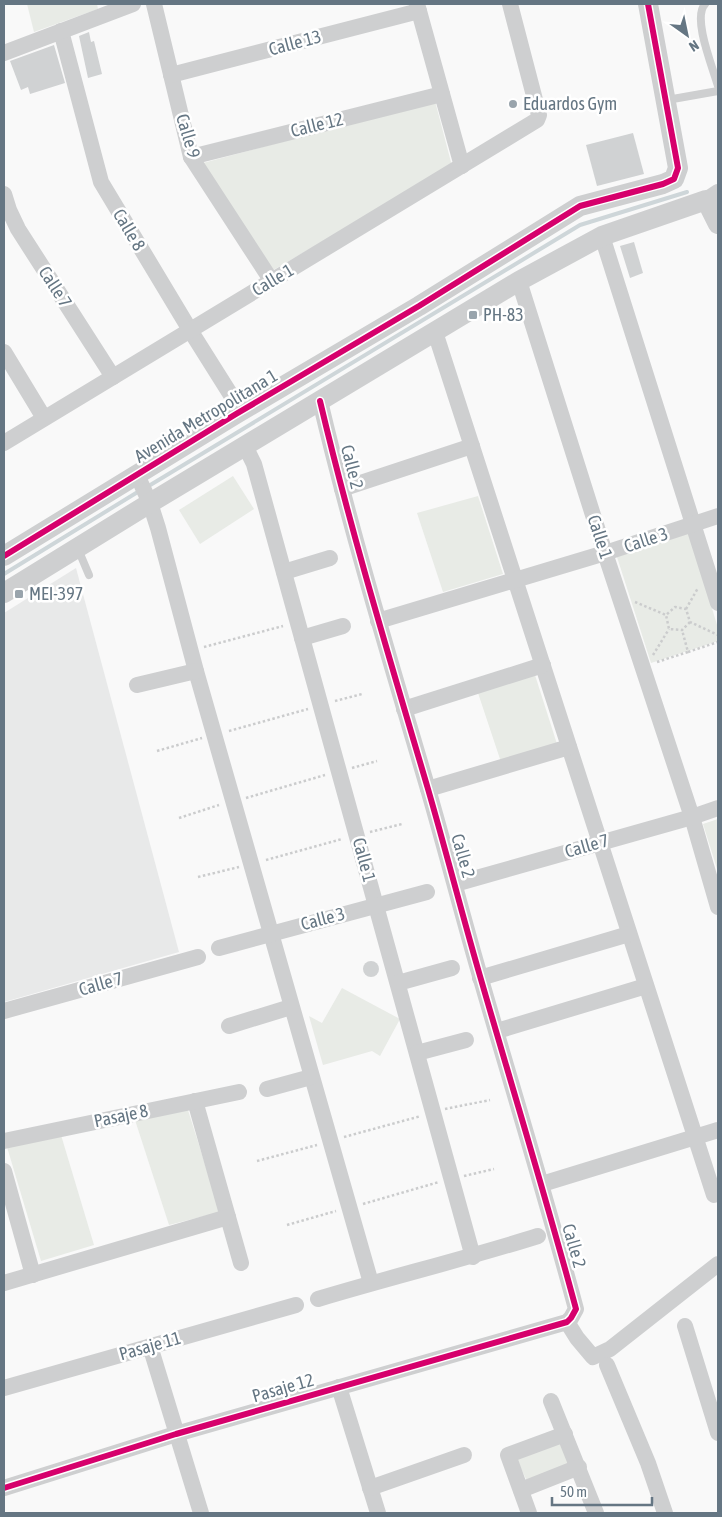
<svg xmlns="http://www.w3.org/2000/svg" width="722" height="1517" viewBox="0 0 722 1517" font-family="'Asap Condensed',sans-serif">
<rect width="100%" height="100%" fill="#f9f9f9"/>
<path fill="#e8e9e9" d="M76,568L179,952L4,1002V613Z"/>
<g fill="#e8ebe6">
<path d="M27,4H97L98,9L34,32Z"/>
<path d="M435,101L452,166L270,272L203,163Z"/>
<path d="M233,476L254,509L200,544L179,510Z"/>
<path d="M478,496L503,574L443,592L417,513Z"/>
<path d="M689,533L718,628V641L651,663L617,557Z"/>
<path d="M535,675L557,744L501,762L478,693Z"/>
<path d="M718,819V872L703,824Z"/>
<path d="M342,988L400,1019L380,1056L372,1051L323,1065L309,1016L322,1023Z"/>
<path d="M188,1110L220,1212L169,1225L135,1120Z"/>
<path d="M61,1135L94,1245L41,1261L7,1147Z"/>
<path d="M562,1439L573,1464L527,1481L515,1457Z"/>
</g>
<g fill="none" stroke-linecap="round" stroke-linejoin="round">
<g stroke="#ced6d9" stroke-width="4">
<path d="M147,487L580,225L687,192"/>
<path d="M4,574L141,490"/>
</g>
</g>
<g fill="#d0d2d3">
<path d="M89,32L91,42L94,41L102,74L88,78L79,36Z"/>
<path d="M54,45L65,83L30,94L28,87L21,90L10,61Z"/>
<path d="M633,133L644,174L597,186L586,145Z"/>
<path d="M634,242L643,273L630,278L620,246Z"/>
<circle cx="371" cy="969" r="8"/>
</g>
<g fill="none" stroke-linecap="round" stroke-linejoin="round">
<g stroke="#cbcccd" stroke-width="2.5" stroke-dasharray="2.5 2.5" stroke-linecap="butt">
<path d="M635,602L666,615"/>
<path d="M686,609L698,588"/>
<path d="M690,622L682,630L669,629L666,615L675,607L686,609L690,622L718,635"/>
<path d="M204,647L283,626"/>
<path d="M688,652L718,642"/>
<path d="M653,655L669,629"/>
<path d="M657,662L688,652L682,630"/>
<path d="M335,701L362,694"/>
<path d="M229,731L308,709"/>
<path d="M157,751L202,738"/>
<path d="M352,768L377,761"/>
<path d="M246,798L325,775"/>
<path d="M179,818L219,805"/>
<path d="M370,832L402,824"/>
<path d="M266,860L342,839"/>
<path d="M198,877L239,867"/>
<path d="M445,1109L490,1100"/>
<path d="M344,1137L421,1116"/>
<path d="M257,1161L317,1145"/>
<path d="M464,1176L494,1169"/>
<path d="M363,1204L439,1182"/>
<path d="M287,1225L336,1211"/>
</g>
<g stroke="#cecfd0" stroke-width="8">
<path d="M705,4C692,18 713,68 718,86"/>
<path d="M667,100L718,91"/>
<path d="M78,549L89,575"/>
</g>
<g stroke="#cecfd0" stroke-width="16">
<path d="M154,4L191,157L271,280"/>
<path d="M417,4L462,166"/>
<path d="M61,31L101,182L190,330L241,411"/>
<path d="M4,53L133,4"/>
<path d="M171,75L419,11"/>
<path d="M191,157L442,94"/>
<path d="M4,194L9,210L18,229L113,377"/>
<path d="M706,200L718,192"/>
<path d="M602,236L718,603"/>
<path d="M519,281L605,553L692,817L718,907"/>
<path d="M435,332L714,1195"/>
<path d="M4,352L44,418"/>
<path d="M4,443L537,120L539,115L510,4"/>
<path d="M245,446L254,464L473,1257"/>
<path d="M137,475L150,503L158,528L196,671L371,1283"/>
<path d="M342,489L472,446"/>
<path d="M284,572L330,558"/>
<path d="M378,621L605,553L718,516"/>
<path d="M302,638L343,626"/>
<path d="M137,685L196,671"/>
<path d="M404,709L543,665"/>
<path d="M428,789L569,747"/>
<path d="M455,884L692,817L718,808"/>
<path d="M219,948L427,892"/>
<path d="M480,978L629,934"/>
<path d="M398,983L452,968"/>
<path d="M4,1011L198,957"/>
<path d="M229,1026L291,1007"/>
<path d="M497,1031L646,986"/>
<path d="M417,1053L466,1040"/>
<path d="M267,1089L311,1077"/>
<path d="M195,1101L241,1263"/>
<path d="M4,1141L239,1092"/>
<path d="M4,1171L33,1275"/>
<path d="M542,1184L718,1130"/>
<path d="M4,1283L228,1217"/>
<path d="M318,1299C391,1277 465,1259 538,1236"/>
<path d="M567,1322L577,1338L593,1357L610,1349L718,1264"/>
<path d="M685,1326L718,1433"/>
<path d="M150,1346L201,1513"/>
<path d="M607,1365L648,1463L665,1513"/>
<path d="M339,1387L378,1513"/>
<path d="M4,1388L296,1305"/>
<path d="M551,1401L596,1513"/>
<path d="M4,1488L176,1434L567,1322L571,1318L576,1309C546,1197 512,1087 480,976C462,914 446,851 428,789C390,660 351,532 320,401"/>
<path d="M370,1488L464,1455"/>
<path d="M521,1490L579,1467"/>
<path d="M529,1513L508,1455L565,1434"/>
</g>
<g stroke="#cecfd0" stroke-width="20">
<path d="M4,556L236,414L419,306L580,206L663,184L674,179L678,168L648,4"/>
<path d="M4,593L150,503L519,281L602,236L706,200L718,224"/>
</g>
<defs>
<g id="cycleway">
<path d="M4,556L236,414L419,306L580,206L663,184L674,179L678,168L648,4"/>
<path d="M4,1488L176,1434L567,1322L571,1318L576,1309C546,1197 512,1087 480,976C462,914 446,851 428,789C390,660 351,532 320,401"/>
</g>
</defs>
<use href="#cycleway" stroke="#fff" stroke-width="9"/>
<use href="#cycleway" stroke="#d6006c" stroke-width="6"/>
</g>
<g fill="#99a4ac" stroke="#fff" stroke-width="2">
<circle cx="513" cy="104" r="5"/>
<rect x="468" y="310" width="10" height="10" rx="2.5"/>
<rect x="14" y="589" width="10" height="10" rx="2.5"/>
</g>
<g text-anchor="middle" stroke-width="5" stroke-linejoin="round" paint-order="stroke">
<g font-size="18" fill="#657683" stroke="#fff">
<text transform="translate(295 43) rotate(-15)" y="6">Calle 13</text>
<text transform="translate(317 125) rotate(-14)" y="6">Calle 12</text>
<text transform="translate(188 136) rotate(73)" y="6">Calle 9</text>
<text transform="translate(129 230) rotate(59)" y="6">Calle 8</text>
<text transform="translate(273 280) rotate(-31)" y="6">Calle 1</text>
<text transform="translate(55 287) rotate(57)" y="6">Calle 7</text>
<text transform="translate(206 416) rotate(-31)" y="6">Avenida Metropolitana 1</text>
<text transform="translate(352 467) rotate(76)" y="6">Calle 2</text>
<text transform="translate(600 537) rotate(72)" y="6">Calle 1</text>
<text transform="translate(646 540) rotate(-18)" y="6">Calle 3</text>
<text transform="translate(587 846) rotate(-16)" y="6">Calle 7</text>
<text transform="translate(463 856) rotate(74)" y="6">Calle 2</text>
<text transform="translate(364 860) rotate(75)" y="6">Calle 1</text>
<text transform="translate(323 919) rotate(-15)" y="6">Calle 3</text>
<text transform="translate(101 984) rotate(-16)" y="6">Calle 7</text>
<text transform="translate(121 1116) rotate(-12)" y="6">Pasaje 8</text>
<text transform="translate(574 1246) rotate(74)" y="6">Calle 2</text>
<text transform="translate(150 1346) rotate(-16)" y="6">Pasaje 11</text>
<text transform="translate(283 1388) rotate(-16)" y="6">Pasaje 12</text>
</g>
<g font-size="18" fill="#657683" stroke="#fff" text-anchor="start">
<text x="523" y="110">Eduardos Gym</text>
<text x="483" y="321">PH-83</text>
<text x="29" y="600">MEI-397</text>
</g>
</g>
<rect width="722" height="1517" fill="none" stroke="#657683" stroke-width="10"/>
<g transform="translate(687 35) rotate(147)" stroke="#ffffff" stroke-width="4" paint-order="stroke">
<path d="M0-4L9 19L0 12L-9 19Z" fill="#657683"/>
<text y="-8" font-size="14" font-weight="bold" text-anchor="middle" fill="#657683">N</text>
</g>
<path d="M552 1497v8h100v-8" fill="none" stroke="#657683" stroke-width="2.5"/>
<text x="560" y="1497" font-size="15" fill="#657683" stroke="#ffffff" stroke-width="4" paint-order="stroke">50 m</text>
</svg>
